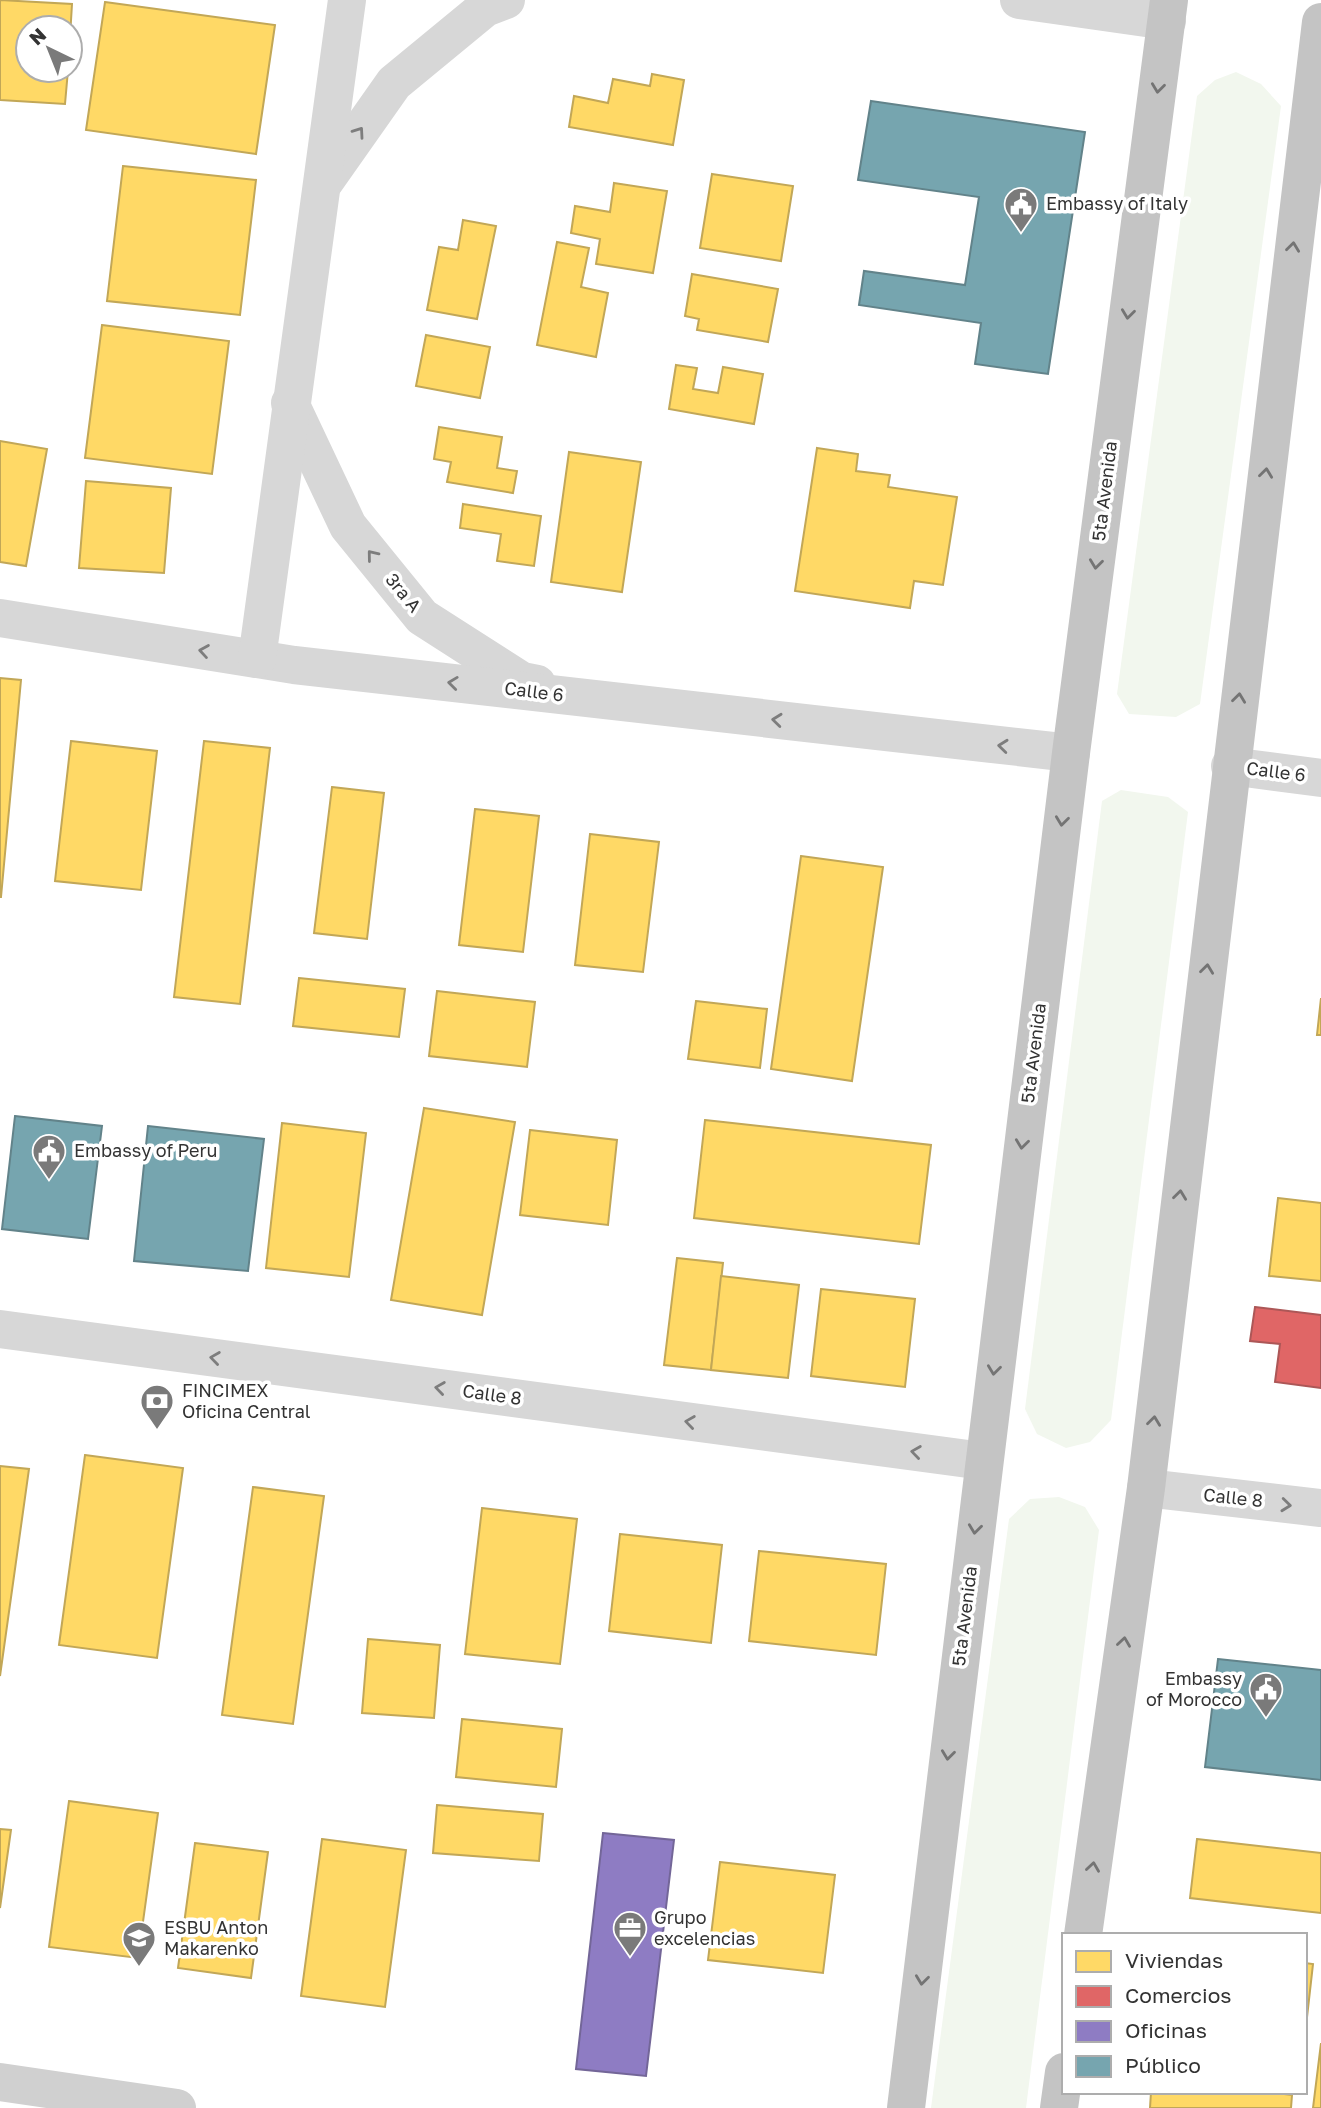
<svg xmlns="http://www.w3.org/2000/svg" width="1321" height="2108" viewBox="0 0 1321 2108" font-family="'Golos Text',sans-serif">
<rect width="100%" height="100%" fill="#fff"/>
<g fill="#f2f7ee">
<path d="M1236,72L1261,84L1281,106L1200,704L1176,717L1129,714L1117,694L1197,96L1215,80Z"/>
<path d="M1121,790L1168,797L1188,812L1111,1420L1090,1442L1066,1448L1037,1434L1025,1409L1102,801Z"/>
<path d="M1059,1497L1085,1507L1099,1530L1026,2108H931L1009,1519L1030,1499Z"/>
</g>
<g fill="#ffd966" stroke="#c2a757" stroke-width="2">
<path d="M0,0L72,4L70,37V28H28V70H68L65,104L0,100Z"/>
<path d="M105,2L275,25L256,154L86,130Z"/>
<path d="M652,74L684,80L673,145L569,127L574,96L608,103L613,79L650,86Z"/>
<path d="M123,166L256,180L240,315L107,301Z"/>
<path d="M712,174L793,186L781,261L700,248Z"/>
<path d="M614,183L667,191L653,273L596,264L600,239L571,233L575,206L610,212Z"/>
<path d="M463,220L496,226L477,319L427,310L439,247L458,250Z"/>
<path d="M557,242L589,248L581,287L608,293L596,357L537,345Z"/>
<path d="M692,274L778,289L768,342L697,330L699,319L685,316Z"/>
<path d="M102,325L229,341L212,474L85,458Z"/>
<path d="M426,335L490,347L480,398L416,386Z"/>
<path d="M676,365L697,368L693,389L718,393L723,367L763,374L754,424L669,409Z"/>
<path d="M439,427L502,437L497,468L517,471L513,493L447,482L451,462L434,459Z"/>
<path d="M0,441L47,449L26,566L0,562Z"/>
<path d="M817,448L858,454L856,471L890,475L888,487L957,497L943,585L914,581L910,608L795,591Z"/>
<path d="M569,452L641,462L622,592L551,582Z"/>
<path d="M86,481L171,488L164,573L79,568Z"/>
<path d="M463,504L541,516L534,566L497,561L501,534L460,528Z"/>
<path d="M0,678L21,680L1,897H0Z"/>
<path d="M71,741L157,751L141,890L55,881Z"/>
<path d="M204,741L270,748L240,1004L174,997Z"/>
<path d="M332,787L384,793L367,939L314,933Z"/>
<path d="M475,809L539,816L523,952L459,945Z"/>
<path d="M590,834L659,842L643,972L575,965Z"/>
<path d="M801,856L883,867L852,1081L771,1069Z"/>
<path d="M299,978L405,989L399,1037L293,1026Z"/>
<path d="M437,991L535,1002L527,1067L429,1056Z"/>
<path d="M1321,998V1035H1317Z"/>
<path d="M696,1001L767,1009L760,1068L688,1059Z"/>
<path d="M424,1108L515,1122L482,1315L391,1300Z"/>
<path d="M705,1120L931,1145L919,1244L694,1218Z"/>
<path d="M282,1123L366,1133L349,1277L266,1268Z"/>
<path d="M530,1130L617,1140L608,1225L520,1215Z"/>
<path d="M1278,1198L1321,1203V1281L1269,1276Z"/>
<path d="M677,1258L723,1263L711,1370L664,1365Z"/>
<path d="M721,1276L799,1285L788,1378L711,1370Z"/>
<path d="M821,1289L915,1299L905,1387L811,1376Z"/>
<path d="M85,1455L183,1468L157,1658L59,1645Z"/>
<path d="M0,1466L29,1469L0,1676Z"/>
<path d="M253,1487L324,1496L293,1724L222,1715Z"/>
<path d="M482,1508L577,1519L560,1664L465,1654Z"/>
<path d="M620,1534L722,1545L711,1643L609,1631Z"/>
<path d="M759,1551L886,1564L876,1655L749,1641Z"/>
<path d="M368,1639L440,1645L434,1718L362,1713Z"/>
<path d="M462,1719L562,1729L556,1787L456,1777Z"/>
<path d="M69,1801L158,1813L138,1958L49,1947Z"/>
<path d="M437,1805L543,1814L539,1861L433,1853Z"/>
<path d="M0,1829L11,1830L0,1908Z"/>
<path d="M322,1839L406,1850L385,2007L301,1996Z"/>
<path d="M1197,1839L1321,1853V1913L1190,1898Z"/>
<path d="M195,1843L268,1852L251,1978L178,1968Z"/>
<path d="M720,1862L835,1875L823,1973L708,1960Z"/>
<path d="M1305,1963L1313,1964L1305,2035Z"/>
<path d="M1321,2043V2108H1313Z"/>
<path d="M1151,2092H1268L1292,2095L1291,2108H1150Z"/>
</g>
<path fill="#e06666" stroke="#ac5757" stroke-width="2" d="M1255,1307L1321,1315V1388L1275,1382L1280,1344L1250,1341Z"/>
<path fill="#8e7cc3" stroke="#736698" stroke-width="2" d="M603,1833L674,1840L646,2076L576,2069Z"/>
<g fill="#76a5af" stroke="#62838a" stroke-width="2">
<path d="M871,101L1085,132L1048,374L975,364L981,323L859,305L864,271L965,285L979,197L858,180Z"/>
<path d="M15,1116L102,1126L88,1239L2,1229Z"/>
<path d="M148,1126L264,1139L248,1271L134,1261Z"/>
<path d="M1218,1659L1321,1670V1780L1205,1767Z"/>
</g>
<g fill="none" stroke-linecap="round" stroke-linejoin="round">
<g stroke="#d7d7d7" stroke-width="38">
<path d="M1019,0L1167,21"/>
<path d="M325,181L394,83L485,8L506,0"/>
<path d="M290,403L348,526L422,617L522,681L537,684"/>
<path d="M0,618L294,665L1071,753"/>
<path d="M257,659L347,0"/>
<path d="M1230,766L1321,778"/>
<path d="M0,1329L983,1461"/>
<path d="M1146,1488L1321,1508"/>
</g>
<path stroke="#d0d0d0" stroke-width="38" d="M0,2082L177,2108"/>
<g stroke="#c4c4c4" stroke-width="38">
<path d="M1083,1935L1146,1488L1321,22"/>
<path d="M906,2108L1071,753L1169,0"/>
<path d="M1059,2108L1064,2072"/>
</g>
</g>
<defs><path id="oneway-chevron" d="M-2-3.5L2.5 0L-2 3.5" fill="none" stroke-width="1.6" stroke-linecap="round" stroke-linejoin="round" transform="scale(1.75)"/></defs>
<g stroke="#747474">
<use href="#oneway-chevron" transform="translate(1158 88) rotate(97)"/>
<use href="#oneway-chevron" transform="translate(1293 247) rotate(-83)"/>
<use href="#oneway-chevron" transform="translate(1128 314) rotate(97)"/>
<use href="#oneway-chevron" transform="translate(1266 473) rotate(-83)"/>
<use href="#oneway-chevron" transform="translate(1096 564) rotate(97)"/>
<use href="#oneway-chevron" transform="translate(1239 698) rotate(-83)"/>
<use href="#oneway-chevron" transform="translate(1062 821) rotate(97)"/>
<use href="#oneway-chevron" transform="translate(1207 969) rotate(-83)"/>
<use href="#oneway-chevron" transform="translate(1022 1144) rotate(97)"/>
<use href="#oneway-chevron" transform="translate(1180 1195) rotate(-83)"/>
<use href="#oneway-chevron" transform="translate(994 1370) rotate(97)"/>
<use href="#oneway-chevron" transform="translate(1154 1421) rotate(-83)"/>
<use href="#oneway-chevron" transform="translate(975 1529) rotate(97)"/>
<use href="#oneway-chevron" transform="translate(1124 1642) rotate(-82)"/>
<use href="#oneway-chevron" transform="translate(948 1755) rotate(97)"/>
<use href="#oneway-chevron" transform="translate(1093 1867) rotate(-82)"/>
<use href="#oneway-chevron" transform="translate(922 1980) rotate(97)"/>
</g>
<g stroke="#7d7d7d">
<use href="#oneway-chevron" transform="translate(359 132) rotate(-55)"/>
<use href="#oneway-chevron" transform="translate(372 555) rotate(-129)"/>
<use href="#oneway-chevron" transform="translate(204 651) rotate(-171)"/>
<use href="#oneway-chevron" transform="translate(453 683) rotate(-173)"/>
<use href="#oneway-chevron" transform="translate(777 720) rotate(-174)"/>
<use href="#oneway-chevron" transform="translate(1003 746) rotate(-174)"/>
<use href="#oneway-chevron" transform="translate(215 1358) rotate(-172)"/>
<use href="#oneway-chevron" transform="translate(440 1388) rotate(-172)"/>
<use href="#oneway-chevron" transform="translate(690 1422) rotate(-172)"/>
<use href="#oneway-chevron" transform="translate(916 1452) rotate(-172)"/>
<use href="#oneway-chevron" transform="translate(1286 1505) rotate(6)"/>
</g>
<defs>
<symbol id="civic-pin" viewBox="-11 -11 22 30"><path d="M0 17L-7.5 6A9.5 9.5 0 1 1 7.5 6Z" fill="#7a7a7a" stroke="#fff"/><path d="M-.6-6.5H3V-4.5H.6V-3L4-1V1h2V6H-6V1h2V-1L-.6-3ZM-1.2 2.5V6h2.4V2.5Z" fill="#fff"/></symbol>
<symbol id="bank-pin" viewBox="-11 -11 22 30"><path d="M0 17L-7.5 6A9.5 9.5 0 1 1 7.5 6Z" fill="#7a7a7a" stroke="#fff"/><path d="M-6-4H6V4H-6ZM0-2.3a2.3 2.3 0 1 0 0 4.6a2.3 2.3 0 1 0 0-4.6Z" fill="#fff"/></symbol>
<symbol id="office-pin" viewBox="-11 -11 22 30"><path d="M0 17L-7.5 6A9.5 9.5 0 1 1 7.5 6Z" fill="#7a7a7a" stroke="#fff"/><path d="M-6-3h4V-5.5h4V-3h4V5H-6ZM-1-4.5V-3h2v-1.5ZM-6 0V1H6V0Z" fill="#fff"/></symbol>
<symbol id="school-pin" viewBox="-11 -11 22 30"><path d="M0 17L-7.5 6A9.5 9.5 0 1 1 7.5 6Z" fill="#7a7a7a" stroke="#fff"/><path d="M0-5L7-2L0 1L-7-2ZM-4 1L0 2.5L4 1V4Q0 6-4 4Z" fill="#fff"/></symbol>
</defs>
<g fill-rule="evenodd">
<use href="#civic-pin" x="1002" y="185" width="38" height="52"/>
<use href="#civic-pin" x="30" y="1132" width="38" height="52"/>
<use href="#bank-pin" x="138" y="1382" width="38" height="52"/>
<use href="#civic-pin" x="1247" y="1670" width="38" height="52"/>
<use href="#office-pin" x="611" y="1909" width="38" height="52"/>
<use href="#school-pin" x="120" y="1919" width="38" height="52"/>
</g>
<g text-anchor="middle" stroke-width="7" stroke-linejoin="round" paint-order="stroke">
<g font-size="18" fill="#333" stroke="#fff" text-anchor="start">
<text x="1046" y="210">Embassy of Italy</text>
<text x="74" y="1157">Embassy of Peru</text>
<text x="182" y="1397">FINCIMEX<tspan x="182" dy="21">Oficina Central</tspan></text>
<text x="1242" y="1685" text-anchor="end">Embassy<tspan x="1242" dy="21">of Morocco</tspan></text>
<text x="654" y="1924">Grupo<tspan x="654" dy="21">excelencias</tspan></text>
<text x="164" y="1934">ESBU Anton<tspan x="164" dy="21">Makarenko</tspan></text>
</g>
<g font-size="18" fill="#333" stroke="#fff">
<text transform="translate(1105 491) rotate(-83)" y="6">5ta Avenida</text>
<text transform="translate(403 593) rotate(51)" y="6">3ra A</text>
<text transform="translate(534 692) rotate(7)" y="6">Calle 6</text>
<text transform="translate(1276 772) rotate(7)" y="6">Calle 6</text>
<text transform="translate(1034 1053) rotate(-83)" y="6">5ta Avenida</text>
<text transform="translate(492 1395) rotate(8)" y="6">Calle 8</text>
<text transform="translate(1233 1498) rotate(6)" y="6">Calle 8</text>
<text transform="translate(965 1616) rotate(-83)" y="6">5ta Avenida</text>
</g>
</g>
<rect x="1062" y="1933" width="245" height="161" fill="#ffffff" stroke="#adadad" stroke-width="2"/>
<rect x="1076" y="1951" width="35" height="21" fill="#ffd966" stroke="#adadad" stroke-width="2"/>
<text x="1125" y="1968" font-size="21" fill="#333333">Viviendas</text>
<rect x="1076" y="1986" width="35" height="21" fill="#e06666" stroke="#adadad" stroke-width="2"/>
<text x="1125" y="2003" font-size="21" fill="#333333">Comercios</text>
<rect x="1076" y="2021" width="35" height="21" fill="#8e7cc3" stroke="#adadad" stroke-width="2"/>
<text x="1125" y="2038" font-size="21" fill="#333333">Oficinas</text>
<rect x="1076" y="2056" width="35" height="21" fill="#76a5af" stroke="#adadad" stroke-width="2"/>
<text x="1125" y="2073" font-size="21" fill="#333333">Público</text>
<g transform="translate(49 49) rotate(317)"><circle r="33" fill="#ffffff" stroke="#adadad" stroke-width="2"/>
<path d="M0-5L12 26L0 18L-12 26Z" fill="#7a7a7a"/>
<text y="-10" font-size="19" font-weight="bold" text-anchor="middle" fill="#333333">N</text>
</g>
</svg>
